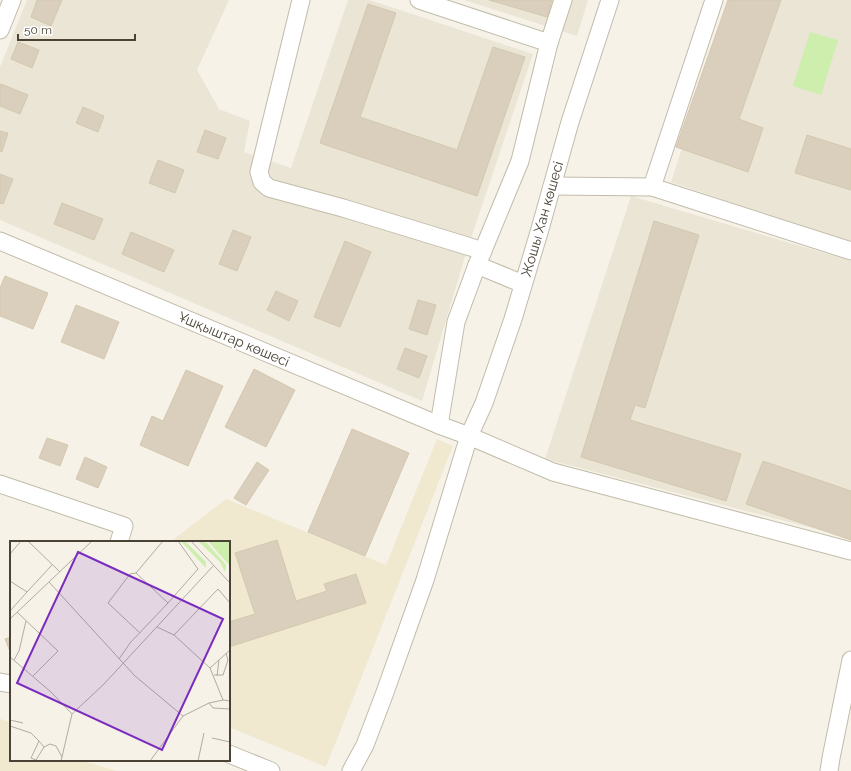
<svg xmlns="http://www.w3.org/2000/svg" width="851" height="771" viewBox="0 0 851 771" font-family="Raleway,sans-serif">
<rect width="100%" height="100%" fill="#f6f2e8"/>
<g fill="#eae5d5">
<path d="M27,0H229L197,70L219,109L250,121L244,152L291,168L348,0H370L533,54L466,253L422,401L0,220V67Z"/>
<path d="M464,0H588L577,36Z"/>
<path d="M730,0H851V243L671,182Z"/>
<path d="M631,196L851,261V538L545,459Z"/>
</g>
<g fill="#f0e9d0">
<path d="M437,439L453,446L326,767L229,727V542H170L226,499L386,565Z"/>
<path d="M0,719L11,722V760H80L117,771H0Z"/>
</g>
<path fill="#cdeeac" d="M810,32L838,40L821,95L793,86Z"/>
<g fill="#d9cfbc" stroke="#d4c8ae">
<path d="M37,0H62L51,26L31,17Z"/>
<path d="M489,0H552L547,17Z"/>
<path d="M728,0H781L739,119L763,128L748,172L676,147Z"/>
<path d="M368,4L396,13L360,117L457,150L493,47L525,57L477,196L320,143Z"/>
<path d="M18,42L39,50L32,68L11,59Z"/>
<path d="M1,84L28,95L20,114L0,106V87Z"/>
<path d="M83,107L104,116L98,132L76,123Z"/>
<path d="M205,130L226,138L218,159L197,152Z"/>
<path d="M0,131L8,133L2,152L0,151Z"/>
<path d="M807,135L851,149V190L795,173Z"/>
<path d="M158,160L184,170L175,193L149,183Z"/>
<path d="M0,174L13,179L3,204L0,203Z"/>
<path d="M62,203L103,219L94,240L54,224Z"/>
<path d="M654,221L699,235L645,408L635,405L630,420L741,454L726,501L581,457Z"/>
<path d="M233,230L251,237L237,271L219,264Z"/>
<path d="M131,232L174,250L164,272L122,254Z"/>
<path d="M345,241L371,252L340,327L314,317Z"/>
<path d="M5,276L48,293L33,329L0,316V288Z"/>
<path d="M276,291L298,301L289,321L267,310Z"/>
<path d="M418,300L436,305L427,335L409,329Z"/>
<path d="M76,305L119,322L104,359L61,342Z"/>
<path d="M405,348L427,356L419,378L397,369Z"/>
<path d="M254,369L295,390L266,447L225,427Z"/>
<path d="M186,370L223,386L188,466L140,445L152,416L163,421Z"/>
<path d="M352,429L409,453L365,556L308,532Z"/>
<path d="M47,438L68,445L60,466L39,458Z"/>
<path d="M85,457L107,467L98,488L76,479Z"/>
<path d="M763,461L851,491V540L746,504Z"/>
<path d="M257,462L269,470L246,505L234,498Z"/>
<path d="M277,540L296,601L327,591L324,584L356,574L366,603L229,647V622L255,614L235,553Z"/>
<path d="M11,637V654L5,639Z"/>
</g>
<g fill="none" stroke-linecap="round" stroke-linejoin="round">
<defs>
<g id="minor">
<path d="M301,0L259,172L262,182L269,188L343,208L464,245L483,251"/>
<path d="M419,0L549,43L520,161L477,265L456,322L439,425"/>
<path d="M714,0L652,187L851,251"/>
<path d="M0,30L12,0"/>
<path d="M549,43L563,0"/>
<path d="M552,186L652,187"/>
<path d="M0,241L439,425L469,436L553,472L851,551"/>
<path d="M477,265L523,284"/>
<path d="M0,484L124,526L119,542"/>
<path d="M0,682L11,684"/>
<path d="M229,754L271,771"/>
<path d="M351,771L365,745L384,695L425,580L469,436L484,403L513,319L540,229L570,122L610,0"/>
<path d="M829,771L831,758L851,660"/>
</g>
</defs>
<use href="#minor" stroke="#c2bba9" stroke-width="19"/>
<use href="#minor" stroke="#fff" stroke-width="17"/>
</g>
<g text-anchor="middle" stroke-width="4" stroke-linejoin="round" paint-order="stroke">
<g font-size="14" fill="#4a4335" stroke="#fff">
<text transform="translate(542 219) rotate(-74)" y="5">Жошы Хан көшесі</text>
<text transform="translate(234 339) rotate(23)" y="5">Ұшқыштар көшесі</text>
</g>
</g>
<g transform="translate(10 541)">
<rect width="220" height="220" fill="#f6f2e8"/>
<path d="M171,0H175L196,21V27ZM188,0L197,2L216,24L215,31L210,21ZM198,0H220V25L210,14Z" fill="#cdeeac"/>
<path fill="none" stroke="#b1aca0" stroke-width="1" d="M18,0L50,31M181,0L220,42M0,13L11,0M126,32L120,33L98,62L130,92M0,40L17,51L42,24M39,41L125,135L173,175M158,62L188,28L168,0M220,62L208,48L164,94L200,127L220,109M0,70L17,51M7,71L48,110L23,135M0,78L82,0M147,86L164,94M0,116L41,151L62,173M109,118L120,102L158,62L126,32L153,0M4,119L9,110L16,80M200,127L213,159M204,134H213L218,119L216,112M207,135L209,119M199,162L203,167L220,168M62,173L94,143L204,24M0,179L13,182M0,185L21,192L29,200L34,206L26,219L21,217L29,200M202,197L220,201M34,206L40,203L46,205L52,216M51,220L62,173M140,220L173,175L199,162L213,159L220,160M188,220L194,192"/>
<path fill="#7b2cbf" fill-opacity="0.15" stroke="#7b2cbf" stroke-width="2" d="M68,11L213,78L152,209L7,142Z"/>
<rect width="220" height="220" fill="none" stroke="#4a4335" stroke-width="2"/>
</g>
<path d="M18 34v6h117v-6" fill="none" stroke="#4a4335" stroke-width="2"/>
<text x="24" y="34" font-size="12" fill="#4a4335" stroke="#ffffff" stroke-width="3" paint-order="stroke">50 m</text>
</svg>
